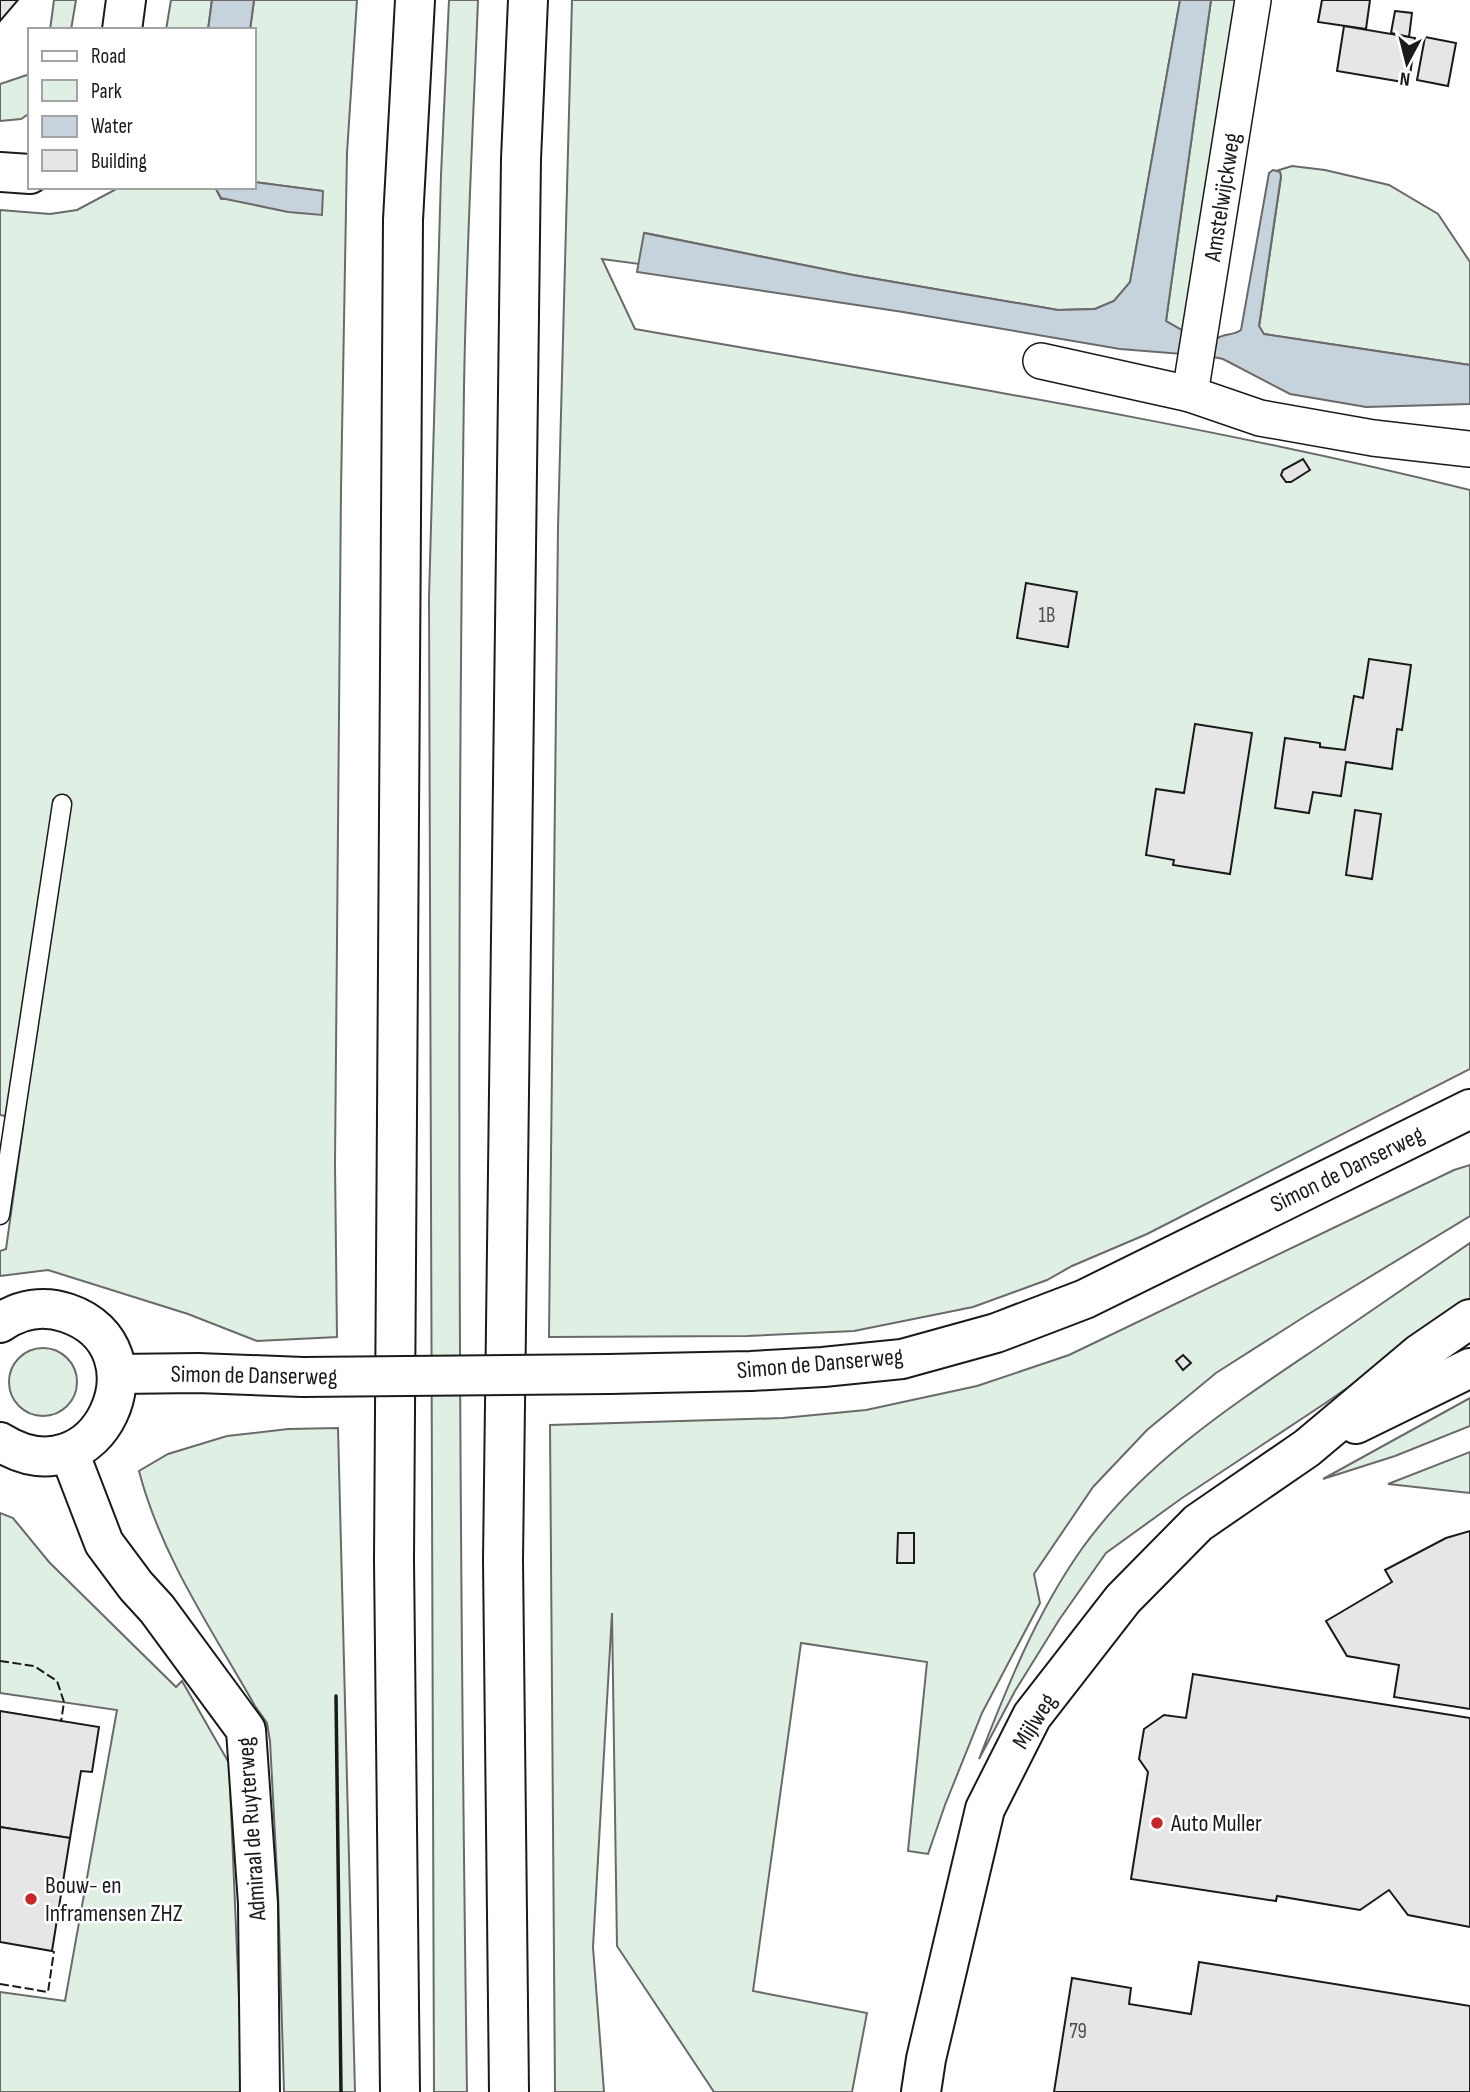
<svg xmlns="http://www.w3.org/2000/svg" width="1470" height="2092" viewBox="0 0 1470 2092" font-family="'Sofia Sans Condensed',sans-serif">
<rect width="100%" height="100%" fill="#fff"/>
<g fill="#e0efe3" stroke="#6a6a6a" stroke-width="2">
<path d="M54,0H76L71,30H50Z"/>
<path d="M171,0H212L208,30H166Z"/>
<path d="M254,0H357L347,153L341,490L335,1164L337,1337L257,1341L188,1314L48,1270L0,1276V1251L6,1249L24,1120L0,1115V210L50,214L77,210L120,187H215L221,199L323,191L254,182V30H250Z"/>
<path d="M449,0H478C473,129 466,259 464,389C456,956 459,1524 467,2092H434L429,597L441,175Z"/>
<path d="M572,0H1180L1130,283L1114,301L1095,309L1058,310L853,275L645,233L639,264L602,259L635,329C914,378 1195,422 1470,490V1069L1147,1234L1072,1266L1047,1280L973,1307L854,1331L747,1336L549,1337L558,527Z"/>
<path d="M1211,0H1236L1185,332L1166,321Z"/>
<path d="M30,74V113L21,119L0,121V84Z"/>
<path d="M1292,166L1325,170L1389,185L1438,214L1470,262V365L1264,334L1259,327L1281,177L1280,172L1276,171Z"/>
<path d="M1470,1165V1216L1307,1315L1216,1373L1147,1430L1093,1487L1034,1574L1040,1603L982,1713L945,1805L928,1854L908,1851L927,1662L801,1643L753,1991L867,2013L852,2092H714L617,1946L612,1613L593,1947L604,2092H555L550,1425L783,1418L866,1410L977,1386L1069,1355L1454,1170Z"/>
<path d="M1470,1243V1303L1324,1404L1182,1498L1106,1553L1059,1620L1015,1691L979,1759C1007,1687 1036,1614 1081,1550C1142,1464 1231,1406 1317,1348C1368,1313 1419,1278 1470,1243Z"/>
<circle cx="43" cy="1382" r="34"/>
<path d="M1470,1398V1426L1395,1456L1323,1479Z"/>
<path d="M338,1428L355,2092H284L278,1892L270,1741L267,1723L255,1706C212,1630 161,1556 139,1471L168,1454L227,1436L288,1429Z"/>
<path d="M1470,1452V1493L1388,1484Z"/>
<path d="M0,1513L13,1518L49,1562L176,1687L182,1681L229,1763L243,2092H0V1992L65,2001L117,1710L0,1693Z"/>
</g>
<g fill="#c6d2dc" stroke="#6a6a6a" stroke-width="2">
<path d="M212,0H254L250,30H208Z"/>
<path d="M1180,0H1211L1166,321L1185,332L1182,354L1120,349L903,312L637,272L644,233L853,275L1058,310L1095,309L1114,301L1130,282Z"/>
<path d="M1273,170L1280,172L1281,176L1259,326L1264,334L1470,365V404L1366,407L1290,394L1223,359L1213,357L1216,339C1224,333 1233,336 1241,330L1269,173Z"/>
<path d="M254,182L323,191L322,215L288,212L221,198L215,187H254Z"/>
</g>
<g fill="#e6e6e6" stroke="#1a1a1a" stroke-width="2">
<path d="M0,0H18L0,21Z"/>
<path d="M1322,0H1370L1366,29L1318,22Z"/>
<path d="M1395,11L1412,13L1409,37L1391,33Z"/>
<path d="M1344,26L1415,38L1409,83L1337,71Z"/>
<path d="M1425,37L1456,43L1448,86L1417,80Z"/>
<path d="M1303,459L1310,470L1291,482H1286L1281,475L1283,470Z"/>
<path d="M1026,583L1077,592L1068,647L1017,638Z"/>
<path d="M1369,659L1411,665L1402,730L1397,729L1392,769L1346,762L1341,796L1313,792L1309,813L1275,808L1285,738L1320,743V747L1345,750L1354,696L1363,698Z"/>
<path d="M1195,724L1252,733L1230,874L1173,865L1174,860L1146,855L1156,789L1184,793Z"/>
<path d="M1355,810L1381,814L1372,879L1346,875Z"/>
<path d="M1183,1355L1191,1363L1183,1370L1176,1361Z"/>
<path d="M1470,1531V1709L1394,1697L1399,1665L1347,1656L1326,1621L1392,1582L1385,1570L1446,1538Z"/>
<path d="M898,1533H914V1563H897Z"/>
<path d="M1193,1674L1470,1718V1927L1408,1915L1389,1890L1360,1910L1277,1896L1276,1901L1131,1879L1148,1772L1139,1759L1144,1729L1164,1715L1186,1718Z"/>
<path d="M0,1711L99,1727L92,1772L81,1771L70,1838L0,1827Z"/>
<path d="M0,1827L70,1838L52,1951L0,1942Z"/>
<path d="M1199,1962L1470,2006V2092H1054L1072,1978L1131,1988L1129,2004L1191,2014Z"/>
</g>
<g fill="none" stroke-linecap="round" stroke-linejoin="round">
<defs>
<path id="service" d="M0,1215L62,804"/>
<g id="minor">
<path d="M1041,361L1190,394L1260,418L1373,438L1470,449"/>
<path d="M1190,394L1253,0"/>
</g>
<g id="tertiary">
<path d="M122,30L126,0"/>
<path d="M0,172L30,174"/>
<path d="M0,1323C20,1309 44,1305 67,1313C168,1347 99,1504 0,1442"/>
<path d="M117,1374L198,1373L303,1377"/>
<path d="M609,1374L751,1371L823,1367L902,1359L996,1333L1085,1299L1470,1109"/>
<path d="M69,1452L104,1543L136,1586L157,1609L246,1730L258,1904L260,2092"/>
</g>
<g id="secondary">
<path d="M1356,1424L1470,1368"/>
<path d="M921,2092L926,2059L985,1809L1032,1716L1123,1599L1198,1523L1307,1448L1419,1354L1470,1319"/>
</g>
<g id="motorway">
<path d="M400,2092L394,1560L403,220L415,0"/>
<path d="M509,2092L503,1560L521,159L528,0"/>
</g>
</defs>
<use href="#service" stroke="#1a1a1a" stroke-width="21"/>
<use href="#minor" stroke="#1a1a1a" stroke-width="38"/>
<use href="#tertiary" stroke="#1a1a1a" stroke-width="42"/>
<use href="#secondary" stroke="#1a1a1a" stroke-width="42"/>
<use href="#motorway" stroke="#1a1a1a" stroke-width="42"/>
<use href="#service" stroke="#fff" stroke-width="18"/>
<use href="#minor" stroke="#fff" stroke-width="35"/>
<use href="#tertiary" stroke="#fff" stroke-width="38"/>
<use href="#secondary" stroke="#fff" stroke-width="38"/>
<use href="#motorway" stroke="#fff" stroke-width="38"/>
<defs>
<path id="tertiary-bridge" d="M303,1377L609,1374"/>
</defs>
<use href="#tertiary-bridge" stroke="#1a1a1a" stroke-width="42" stroke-linecap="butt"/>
<use href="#tertiary-bridge" stroke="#fff" stroke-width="38"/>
<g stroke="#1a1a1a" stroke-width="2" stroke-dasharray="9 3.5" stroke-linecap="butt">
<path d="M0,1661L34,1666L57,1681L64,1702L61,1722"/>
<path d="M0,1984L48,1992L54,1951"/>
</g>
<path stroke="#1a1a1a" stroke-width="3.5" d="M336,1696L341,2092"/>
</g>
<g fill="#c62828" stroke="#fff" stroke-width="2.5">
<circle cx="1157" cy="1823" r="7"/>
<circle cx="31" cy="1899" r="7"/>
</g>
<g text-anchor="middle" stroke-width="5" stroke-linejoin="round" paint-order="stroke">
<g font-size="21" fill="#4d4d4d">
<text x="1047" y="622">1B</text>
<text x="1078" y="2038">79</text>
</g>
<g font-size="24" fill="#1a1a1a" stroke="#fff">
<text transform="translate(1222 197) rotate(-81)" y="8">Amstelwijckweg</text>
<text transform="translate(1347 1169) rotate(-26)" y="8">Simon de Danserweg</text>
<text transform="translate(820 1363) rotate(-5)" y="8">Simon de Danserweg</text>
<text transform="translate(254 1375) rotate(1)" y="8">Simon de Danserweg</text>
<text transform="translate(1034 1721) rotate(-58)" y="8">Mijlweg</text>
<text transform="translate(251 1829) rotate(-94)" y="8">Admiraal de Ruyterweg</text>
</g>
<g font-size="24" fill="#1a1a1a" stroke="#fff" text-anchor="start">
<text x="1171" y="1831">Auto Muller</text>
<text x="45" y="1893">Bouw- en<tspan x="45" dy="28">Inframensen ZHZ</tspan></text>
</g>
</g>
<rect x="28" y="28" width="228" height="161" fill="#ffffff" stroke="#a3a3a3" stroke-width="2"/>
<rect x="42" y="51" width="35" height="10" fill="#ffffff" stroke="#a3a3a3" stroke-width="2"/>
<text x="91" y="63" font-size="21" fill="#1a1a1a">Road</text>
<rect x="42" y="80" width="35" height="21" fill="#e0efe3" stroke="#a3a3a3" stroke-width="2"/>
<text x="91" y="98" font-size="21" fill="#1a1a1a">Park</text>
<rect x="42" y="116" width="35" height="21" fill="#c6d2dc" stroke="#a3a3a3" stroke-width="2"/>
<text x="91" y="133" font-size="21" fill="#1a1a1a">Water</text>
<rect x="42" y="150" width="35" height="21" fill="#e6e6e6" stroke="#a3a3a3" stroke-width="2"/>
<text x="91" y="168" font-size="21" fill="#1a1a1a">Building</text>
<g transform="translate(1407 63) rotate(187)" stroke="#ffffff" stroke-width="5" paint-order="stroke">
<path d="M0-5L12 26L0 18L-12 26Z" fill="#1a1a1a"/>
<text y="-10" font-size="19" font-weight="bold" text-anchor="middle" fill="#1a1a1a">N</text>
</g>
</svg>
